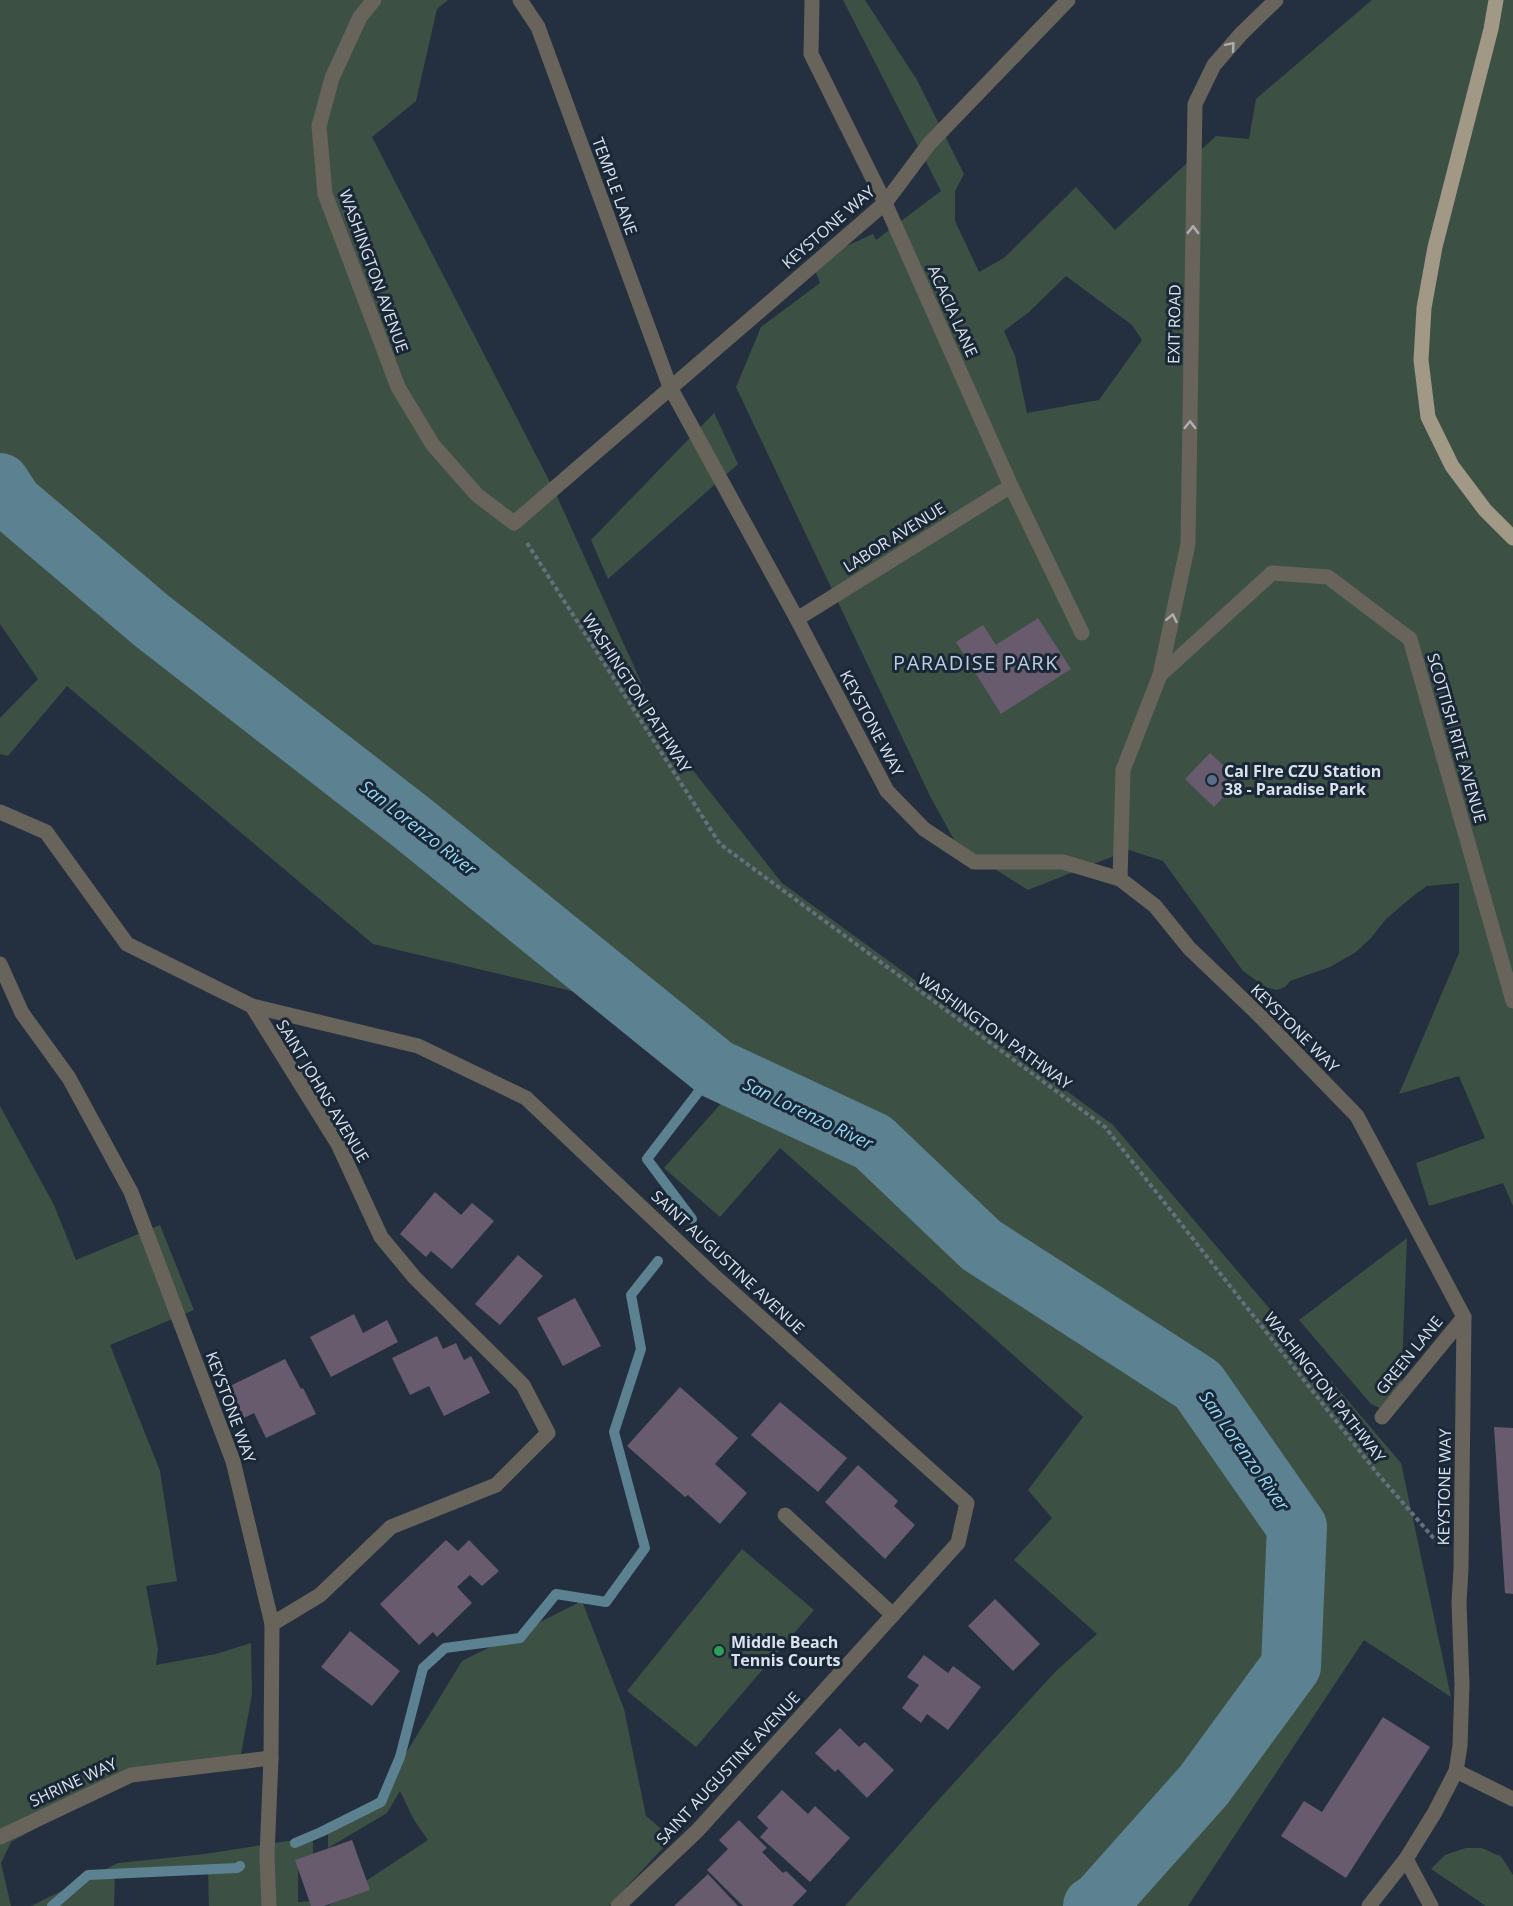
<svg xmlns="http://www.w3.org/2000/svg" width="1513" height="1906" viewBox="0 0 1513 1906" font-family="'Open Sans',sans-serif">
<rect width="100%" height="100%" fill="#243040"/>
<g fill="#3c5144" fill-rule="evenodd">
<path d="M0,0H448L437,9L416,101L372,137L555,492L665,735L782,883L1113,1125L1401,1463L1451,1697L1364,1640L1188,1906H845L942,1796L1056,1671L1097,1634L1014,1560L1052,1518L1028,1490L1083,1417L780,1148L720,1217L664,1168L725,1099L614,1001L373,944L67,686L8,756L0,754V718L38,679L0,624Z"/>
<path d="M843,0H865L917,80L964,174L955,191V221L979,272L1004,258L1076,187L1115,230L1216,136L1249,139L1256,99L1372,0H1513V1206L1503,1183L1429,1206L1416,1163L1485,1138L1459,1076L1399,1094L1459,953V883L1427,886L1413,896L1386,919L1371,938L1356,952L1330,967L1290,981L1285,987L1277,990L1265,987L1243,971L1163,861L1129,850L1028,890L957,845L930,796L736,387L761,327L820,283L812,262L873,234L876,240L941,191ZM1066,276L1132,325L1142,340L1099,400L1027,413L1015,356L1004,331L1029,312Z"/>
<path d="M714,413L738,464L608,579L591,540Z"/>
<path d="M0,1106L54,1205L76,1260L160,1225L194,1310L110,1345L160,1471L177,1581L146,1586L158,1649L156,1665L216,1654L251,1643L252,1694L241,1754L179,1771L119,1783L11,1842L1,1863L11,1906H0Z"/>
<path d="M1407,1238L1401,1392L1380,1408L1371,1404L1299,1320Z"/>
<path d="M742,1549L814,1610L696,1747L627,1691Z"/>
<path d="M582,1601L624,1709L646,1816L672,1838L609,1906H328L428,1840L414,1820L400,1791L387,1813L328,1848V1831L380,1796L462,1661Z"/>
<path d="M313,1837V1857L298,1859V1902L313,1901V1906H209L208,1870L115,1873L114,1906H31L118,1863L205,1854Z"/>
<path d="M1466,1848H1482L1499,1856L1498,1853L1502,1859L1501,1856L1513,1875V1906H1486L1431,1869L1445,1855Z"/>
</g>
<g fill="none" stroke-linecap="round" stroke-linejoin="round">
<g stroke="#5c8292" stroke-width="10">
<path d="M692,1219L647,1159L716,1069"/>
<path d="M295,1843L321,1832L381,1802L400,1757L423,1668L445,1648L520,1638L556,1594L606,1602L645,1548L614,1432L641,1349L631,1295L658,1261"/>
<path d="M52,1906L88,1875L237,1868L240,1866"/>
</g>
<path stroke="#5c8292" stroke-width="60" d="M0,483L13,503L152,621L411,822L716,1069L873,1142L981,1245L1198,1385L1297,1527L1291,1666L1204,1785L1099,1903L1093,1906"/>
</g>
<g fill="#675b6d">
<path d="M1038,618L1071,669L1001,714L956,642L983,625L996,645Z"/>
<path d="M1210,753L1239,780L1214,807L1185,779Z"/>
<path d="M435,1192L461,1215L472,1203L494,1221L452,1269L431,1251L426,1257L400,1234Z"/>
<path d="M518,1255L543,1276L500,1325L475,1304Z"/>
<path d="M575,1298L601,1346L563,1366L537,1318Z"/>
<path d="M354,1314L363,1333L387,1320L398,1342L331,1377L310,1337Z"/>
<path d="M437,1336L443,1349L456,1343L464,1360L471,1356L490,1393L444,1416L429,1386L410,1395L392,1358Z"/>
<path d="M285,1359L301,1389L303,1388L316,1414L266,1438L254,1413L244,1418L228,1387Z"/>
<path d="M680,1387L738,1438L715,1464L747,1493L720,1524L688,1495L685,1497L627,1446Z"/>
<path d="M780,1402L847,1458L818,1492L751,1435Z"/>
<path d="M1494,1427L1513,1428V1594L1505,1593Z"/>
<path d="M858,1465L898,1501L894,1506L915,1525L885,1559L825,1502Z"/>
<path d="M446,1540L458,1551L469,1540L499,1571L482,1586L470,1575L457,1587L472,1603L437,1637L433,1632L419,1645L380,1604Z"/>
<path d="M995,1599L1040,1644L1013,1671L968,1626Z"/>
<path d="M350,1631L400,1671L372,1706L321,1667Z"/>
<path d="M924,1655L948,1673L953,1666L981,1687L948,1730L927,1714L921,1723L902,1708L919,1685L907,1677Z"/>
<path d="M1383,1717L1430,1747L1346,1878L1281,1836L1304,1801L1322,1812Z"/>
<path d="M840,1728L859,1747L865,1742L894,1770L867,1798L838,1769L835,1772L815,1753Z"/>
<path d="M782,1790L808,1814L815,1806L850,1838L810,1882L760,1837L768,1828L757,1817Z"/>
<path d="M739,1820L767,1848L762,1852L783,1873L786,1871L807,1891L792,1906H743L707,1870L728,1849L719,1840Z"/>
<path d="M352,1840L370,1890L324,1906H311L295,1860Z"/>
<path d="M708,1874L738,1906H674Z"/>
</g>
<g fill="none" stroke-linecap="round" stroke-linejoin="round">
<path stroke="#656f7e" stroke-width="4" stroke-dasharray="4.5 3" stroke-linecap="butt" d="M527,543L720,844L1105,1127L1377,1473L1437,1542"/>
<g stroke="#69645b" stroke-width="15">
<path d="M374,0L360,17L332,78L319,126L325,194L398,387L433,445L477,495L514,523L885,203L929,144L1068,0"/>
<path d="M520,0L538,27L670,387L797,619L887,791L924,829L974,862H1063L1120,879L1155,906L1189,948L1258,1014L1357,1116L1464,1317L1461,1569L1459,1602L1462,1685L1460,1746L1456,1771L1435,1812L1406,1859L1369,1906"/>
<path d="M812,0L811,54L885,203L1011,486L1082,633"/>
<path d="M797,619L1011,486"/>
<path d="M1160,675L1188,544L1195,104L1214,65L1241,34L1276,0"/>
<path d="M0,812L46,832L127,944L252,1006L418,1046L526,1098L712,1274L967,1503L958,1543L698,1830L618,1906"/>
<path d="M1120,879L1123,770L1160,675L1272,573L1328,577L1410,639L1513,1001"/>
<path d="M0,964L22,1013L69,1078L131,1192L233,1461L272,1624L271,1758L267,1856L269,1906"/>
<path d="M252,1006L338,1144L381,1237L415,1278L523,1385L548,1433L496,1485L391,1527L320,1595L272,1624"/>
<path d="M1382,1417L1464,1317"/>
<path d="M785,1515L893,1615"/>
<path d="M1456,1771L1513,1799"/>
<path d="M0,1837L131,1775L271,1758"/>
<path d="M1406,1859L1431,1906"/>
</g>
<path stroke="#a19886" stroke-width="15" d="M1496,0L1491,29L1435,247L1424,308L1421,360L1428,417L1452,466L1485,510L1513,538"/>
</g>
<defs><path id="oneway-chevron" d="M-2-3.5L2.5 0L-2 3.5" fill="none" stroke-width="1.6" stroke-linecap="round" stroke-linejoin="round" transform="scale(1.5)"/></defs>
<g stroke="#adb0b3">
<use href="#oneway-chevron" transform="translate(1231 46) rotate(-49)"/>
<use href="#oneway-chevron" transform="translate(1193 230) rotate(-89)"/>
<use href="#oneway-chevron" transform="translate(1190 425) rotate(-89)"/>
<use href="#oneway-chevron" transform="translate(1172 618) rotate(-78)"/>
</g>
<circle fill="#5c6f8a" stroke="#1a2736" stroke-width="2" cx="1212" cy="780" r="6"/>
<circle fill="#2e9e5b" stroke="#1a2736" stroke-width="2" cx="719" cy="1651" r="6"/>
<g text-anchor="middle" stroke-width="6" stroke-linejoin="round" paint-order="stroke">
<g font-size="16" fill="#dae2ed" stroke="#1a2736">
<text transform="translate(615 186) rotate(70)" y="6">TEMPLE LANE</text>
<text transform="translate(828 227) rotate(-41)" y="6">KEYSTONE WAY</text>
<text transform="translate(374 271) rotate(70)" y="6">WASHINGTON AVENUE</text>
<text transform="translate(953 311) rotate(66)" y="6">ACACIA LANE</text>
<text transform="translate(1174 324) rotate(-89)" y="6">EXIT ROAD</text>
<text transform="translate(894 537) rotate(-32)" y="6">LABOR AVENUE</text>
<text transform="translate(637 693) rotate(57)" y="6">WASHINGTON PATHWAY</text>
<text transform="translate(872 723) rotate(62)" y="6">KEYSTONE WAY</text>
<text transform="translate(1457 738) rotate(74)" y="6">SCOTTISH RITE AVENUE</text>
<text transform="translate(1295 1028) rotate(45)" y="6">KEYSTONE WAY</text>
<text transform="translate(995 1031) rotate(36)" y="6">WASHINGTON PATHWAY</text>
<text transform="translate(323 1091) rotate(59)" y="6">SAINT JOHNS AVENUE</text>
<text transform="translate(728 1262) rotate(43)" y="6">SAINT AUGUSTINE AVENUE</text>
<text transform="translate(1409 1355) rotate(-51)" y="6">GREEN LANE</text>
<text transform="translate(1325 1387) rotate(52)" y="6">WASHINGTON PATHWAY</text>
<text transform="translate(231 1407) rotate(70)" y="6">KEYSTONE WAY</text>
<text transform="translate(1444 1487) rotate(-89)" y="6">KEYSTONE WAY</text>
<text transform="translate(728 1768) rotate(-47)" y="6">SAINT AUGUSTINE AVENUE</text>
<text transform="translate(73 1782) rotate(-25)" y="6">SHRINE WAY</text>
</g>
<g font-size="16" font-weight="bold" fill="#dae2ed" stroke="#1a2736" text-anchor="start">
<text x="1224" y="777">Cal FIre CZU Station<tspan x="1224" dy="18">38 - Paradise Park</tspan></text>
<text x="731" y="1648">Middle Beach<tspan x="731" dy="18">Tennis Courts</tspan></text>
</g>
<g font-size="18" font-style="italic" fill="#93d7f3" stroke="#1a2736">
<text transform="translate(418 828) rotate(38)" y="6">San Lorenzo River</text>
<text transform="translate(808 1114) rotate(26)" y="6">San Lorenzo River</text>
<text transform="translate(1244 1451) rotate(55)" y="6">San Lorenzo River</text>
</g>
<g font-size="20" letter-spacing="1.5" fill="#bdcde1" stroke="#1a2736">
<text x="976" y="670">PARADISE PARK</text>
</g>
</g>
</svg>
